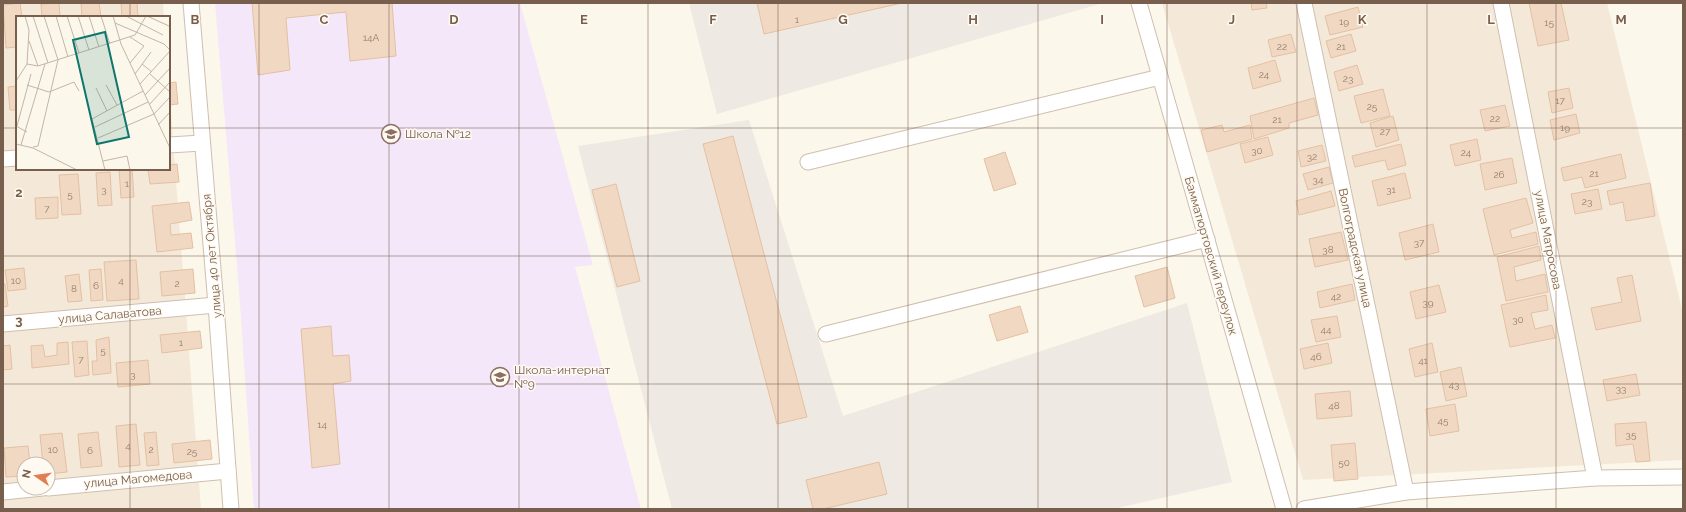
<svg xmlns="http://www.w3.org/2000/svg" width="1686" height="512" viewBox="0 0 1686 512" font-family="Raleway,sans-serif">
<rect width="100%" height="100%" fill="#fcf7eb"/>
<g fill="#f4e9d9" fill-rule="evenodd">
<path d="M3,3H163L164,17H17V169H169V88L201,509H3ZM24,464H48V488H24Z"/>
<path d="M1162,3H1607L1683,313V460L1303,480Z"/>
</g>
<g fill="#eee9e3">
<path d="M689,3H1103L717,114Z"/>
<path d="M749,120L843,416L1187,303L1232,482L1113,509H672L578,146Z"/>
</g>
<path fill="#f4e7f9" d="M215,3H520L593,265L575,267L641,509H254L239,290Z"/>
<g fill="#f1d8c3" stroke="#e4c0a3">
<path d="M20,3L22,17H17V47L6,48L3,5Z"/>
<path d="M59,3L60,17H42L41,4Z"/>
<path d="M81,3H99L101,17H82Z"/>
<path d="M121,3H137L138,17H122Z"/>
<path d="M252,3H392L396,56L350,61L346,12L286,18L290,70L258,75Z"/>
<path d="M757,3H902L764,34Z"/>
<path d="M1251,3H1266L1267,8L1252,10Z"/>
<path d="M1529,3H1561L1569,40L1538,46Z"/>
<path d="M1358,7L1363,27L1330,35L1325,16Z"/>
<path d="M1291,34L1296,52L1272,57L1268,40Z"/>
<path d="M1351,34L1356,51L1331,58L1326,41Z"/>
<path d="M1275,60L1281,81L1253,89L1248,68Z"/>
<path d="M1357,65L1363,84L1339,91L1334,72Z"/>
<path d="M176,82L178,104L169,105V83Z"/>
<path d="M17,86V110H10L8,87Z"/>
<path d="M1569,88L1573,108L1552,113L1548,92Z"/>
<path d="M1383,89L1390,116L1361,123L1354,96Z"/>
<path d="M1314,98L1318,115L1289,123V128L1254,139L1250,116Z"/>
<path d="M1505,105L1510,126L1485,131L1480,110Z"/>
<path d="M1576,114L1580,133L1554,140L1550,120Z"/>
<path d="M1393,116L1399,140L1376,147L1370,123Z"/>
<path d="M1222,125L1224,132L1250,125L1252,139L1207,152L1201,130Z"/>
<path d="M733,136L807,417L777,424L703,144Z"/>
<path d="M1268,137L1273,155L1245,163L1240,144Z"/>
<path d="M1477,139L1481,160L1455,166L1450,145Z"/>
<path d="M1401,144L1406,165L1388,170L1385,160L1355,167L1352,156Z"/>
<path d="M1322,145L1326,161L1301,167L1298,151Z"/>
<path d="M1005,152L1016,184L994,191L984,159Z"/>
<path d="M1621,154L1626,178L1585,188L1582,177L1564,181L1561,168Z"/>
<path d="M1512,158L1517,183L1485,190L1480,164Z"/>
<path d="M177,164L179,182L150,184L148,169H169V165Z"/>
<path d="M1329,167L1333,183L1308,190L1303,174Z"/>
<path d="M119,169H132L134,197L121,198Z"/>
<path d="M110,172L112,205L98,206L96,173Z"/>
<path d="M1405,173L1411,198L1378,206L1372,181Z"/>
<path d="M78,174L81,214L62,215L59,175Z"/>
<path d="M1650,183L1655,216L1626,221L1623,202L1610,205L1607,191Z"/>
<path d="M616,184L640,281L617,287L592,190Z"/>
<path d="M1598,189L1602,209L1575,214L1571,194Z"/>
<path d="M1331,191L1335,206L1299,215L1296,201Z"/>
<path d="M58,197V218L36,219L35,198Z"/>
<path d="M1526,198L1533,223L1510,230L1512,238L1536,232L1538,244L1494,255L1483,209Z"/>
<path d="M189,202L192,220L170,224L171,235L191,233L193,248L157,252L152,206Z"/>
<path d="M1433,224L1439,252L1405,260L1399,233Z"/>
<path d="M1341,232L1348,260L1315,267L1309,239Z"/>
<path d="M1539,246L1541,260L1514,267L1516,281L1545,274L1548,292L1506,301L1497,257Z"/>
<path d="M136,260L139,299L107,301L104,262Z"/>
<path d="M1167,267L1175,298L1144,307L1135,276Z"/>
<path d="M24,268L26,289L8,291L5,270Z"/>
<path d="M101,269L103,300L91,301L89,270Z"/>
<path d="M193,269L195,293L162,296L160,272Z"/>
<path d="M79,274L82,301L68,302L65,276Z"/>
<path d="M1632,275L1641,321L1596,330L1591,308L1622,302L1617,278Z"/>
<path d="M3,284H5L8,306L3,307Z"/>
<path d="M1352,284L1355,300L1320,308L1317,292Z"/>
<path d="M1439,285L1446,312L1416,319L1410,292Z"/>
<path d="M1546,295L1548,310L1531,313L1535,329L1552,325L1555,338L1510,347L1501,305Z"/>
<path d="M1020,306L1028,332L997,341L989,315Z"/>
<path d="M1337,316L1341,337L1316,342L1311,320Z"/>
<path d="M331,326L333,356L349,355L351,381L333,384L340,464L312,468L301,329Z"/>
<path d="M200,331L202,348L162,353L160,335Z"/>
<path d="M109,337L111,373L93,375L92,361H97L96,340Z"/>
<path d="M87,341L89,375L75,377L72,342Z"/>
<path d="M68,342L69,364L32,368L31,346L43,345L45,357L57,355V343Z"/>
<path d="M1328,343L1332,363L1304,369L1300,349Z"/>
<path d="M1432,343L1438,372L1415,377L1409,349Z"/>
<path d="M10,345L12,369L3,370V346Z"/>
<path d="M148,360L150,384L118,387L116,363Z"/>
<path d="M1461,367L1467,396L1446,401L1440,372Z"/>
<path d="M1636,374L1640,395L1607,401L1603,380Z"/>
<path d="M1350,391L1352,416L1317,419L1315,394Z"/>
<path d="M1455,404L1459,431L1430,436L1426,409Z"/>
<path d="M1646,422L1650,461L1636,462L1633,444L1616,446L1615,424Z"/>
<path d="M136,424L140,465L119,467L116,426Z"/>
<path d="M98,432L102,466L81,468L78,434Z"/>
<path d="M156,432L159,465L147,466L144,433Z"/>
<path d="M62,433L67,472L48,474V464H43L40,435Z"/>
<path d="M210,440L212,459L174,463L172,444Z"/>
<path d="M1355,443L1358,479L1334,481L1331,445Z"/>
<path d="M28,446L30,464H24V476L6,477L4,448Z"/>
<path d="M879,462L887,494L823,509H813L806,480Z"/>
</g>
<g fill="none" stroke-linecap="round" stroke-linejoin="round">
<defs>
<g id="minor">
<path d="M191,3L216,305L231,509"/>
<path d="M1139,3L1284,509"/>
<path d="M1304,3L1406,492"/>
<path d="M1501,3L1595,478"/>
<path d="M169,145L202,143"/>
<path d="M3,159L17,158"/>
<path d="M808,162L1160,77"/>
<path d="M3,324L216,305"/>
<path d="M826,334L1207,239"/>
<path d="M48,488L228,471"/>
<path d="M3,492L43,488"/>
<path d="M1304,509L1406,492L1595,478L1683,477"/>
</g>
</defs>
<use href="#minor" stroke="#cfbfaf" stroke-width="17"/>
<use href="#minor" stroke="#fff" stroke-width="15"/>
</g>
<path fill="none" stroke="#785f4d" stroke-width="1" stroke-opacity="0.55" d="M130,3V17M259,3V509M389,3V509M519,3V509M648,3V509M778,3V509M908,3V509M1038,3V509M1167,3V509M1297,3V509M1427,3V509M1556,3V509M3,128H17M169,128H1683M130,169V509M3,256H1683M3,384H1683"/>
<defs>
<symbol id="school-ring" viewBox="-11 -11 22 22"><circle r="9.5" fill="#fffaf1" stroke="#8d6e63" stroke-width="1.5"/><path d="M0-5L7-2L0 1L-7-2ZM-4 1L0 2.5L4 1V4Q0 6-4 4Z" fill="#8d6e63"/></symbol>
</defs>
<g fill-rule="evenodd">
<use href="#school-ring" x="380" y="123" width="22" height="22"/>
<use href="#school-ring" x="489" y="366" width="22" height="22"/>
</g>
<g text-anchor="middle" stroke-width="3" stroke-linejoin="round" paint-order="stroke">
<g font-size="10" fill="#967d6a">
<text x="797" y="23">1</text>
<text x="1344" y="25">19</text>
<text x="1549" y="26">15</text>
<text x="371" y="41">14А</text>
<text x="1282" y="50">22</text>
<text x="1341" y="50">21</text>
<text x="1264" y="78">24</text>
<text x="1348" y="82">23</text>
<text x="1560" y="104">17</text>
<text x="1372" y="110">25</text>
<text x="1495" y="122">22</text>
<text x="1277" y="123">21</text>
<text x="1565" y="131">19</text>
<text x="1385" y="135">27</text>
<text x="1257" y="154">30</text>
<text x="1466" y="156">24</text>
<text x="1312" y="160">32</text>
<text x="1594" y="177">21</text>
<text x="1499" y="178">26</text>
<text x="1318" y="183">34</text>
<text x="127" y="187">1</text>
<text x="104" y="193">3</text>
<text x="1391" y="193">31</text>
<text x="70" y="198">5</text>
<text x="1587" y="205">23</text>
<text x="47" y="212">7</text>
<text x="1419" y="246">37</text>
<text x="1328" y="253">38</text>
<text x="16" y="284">10</text>
<text x="121" y="284">4</text>
<text x="177" y="287">2</text>
<text x="96" y="289">6</text>
<text x="74" y="292">8</text>
<text x="1336" y="300">42</text>
<text x="1428" y="306">39</text>
<text x="1518" y="323">30</text>
<text x="1326" y="333">44</text>
<text x="181" y="346">1</text>
<text x="103" y="354">5</text>
<text x="1316" y="360">46</text>
<text x="81" y="363">7</text>
<text x="1423" y="364">41</text>
<text x="133" y="378">3</text>
<text x="1454" y="388">43</text>
<text x="1621" y="392">33</text>
<text x="1334" y="409">48</text>
<text x="1443" y="424">45</text>
<text x="322" y="428">14</text>
<text x="1631" y="438">35</text>
<text x="128" y="449">4</text>
<text x="53" y="453">10</text>
<text x="151" y="453">2</text>
<text x="90" y="454">6</text>
<text x="192" y="455">25</text>
<text x="1344" y="466">50</text>
</g>
<g font-size="12" fill="#785e54" stroke="#fffaf1" text-anchor="start">
<text x="405" y="138">Школа №12</text>
<text x="514" y="374">Школа-интернат<tspan x="514" dy="14">№9</tspan></text>
</g>
<g font-size="12" fill="#785f4d" stroke="#fffaf1">
<text transform="translate(1548 240) rotate(79)" y="4">улица Матросова</text>
<text transform="translate(1355 248) rotate(78)" y="4">Волгоградская улица</text>
<text transform="translate(212 256) rotate(-95)" y="4">улица 40 лет Октября</text>
<text transform="translate(1211 256) rotate(74)" y="4">Бамматюртовский переулок</text>
<text transform="translate(110 315) rotate(-5)" y="4">улица Салаватова</text>
<text transform="translate(138 479) rotate(-5)" y="4">улица Магомедова</text>
</g>
</g>
<g transform="translate(16 16)">
<rect width="154" height="154" fill="#fcf7eb"/>
<path fill="none" stroke="#c3b5a7" stroke-width="1" d="M17,0L32,47M40,0L52,41M51,0L63,37M62,0L73,34M73,0L83,31M85,0L94,28M97,0L105,28L154,132M110,0L147,19M131,0L153,10M99,7L148,28L154,34M114,21L128,30M13,25L22,50M114,47L128,30M11,48L22,50L119,19L130,0M126,48L136,56M119,58L135,36M134,58L154,76M0,65L11,48L13,14L9,0M124,68L154,35M11,69L33,76L58,66L63,75M90,69L101,89M80,72L91,95M129,79L154,52M133,89L154,66M142,109L154,96M0,110L11,116M1,110L15,58M79,111L132,86M82,122L138,98L154,81M0,128L17,132L61,154M5,129L29,48M17,131L22,130L42,44L28,0M87,145L111,140L114,154M89,154L76,103L127,75"/>
<path fill="#0f766e" fill-opacity="0.15" stroke="#0f766e" stroke-width="2" d="M89,16L113,121L81,128L57,24Z"/>
<rect width="154" height="154" fill="none" stroke="#785f4d" stroke-width="2"/>
</g>
<g font-size="13" text-anchor="middle" font-weight="bold" fill="#785f4d" stroke="#fffaf1" stroke-width="3" stroke-linejoin="round" paint-order="stroke">
<text x="195" y="24">B</text>
<text x="324" y="24">C</text>
<text x="454" y="24">D</text>
<text x="584" y="24">E</text>
<text x="713" y="24">F</text>
<text x="843" y="24">G</text>
<text x="973" y="24">H</text>
<text x="1102" y="24">I</text>
<text x="1232" y="24">J</text>
<text x="1362" y="24">K</text>
<text x="1491" y="24">L</text>
<text x="1621" y="24">M</text>
<text x="19" y="197">2</text>
<text x="19" y="325">3</text>
</g>
<rect width="1686" height="512" fill="none" stroke="#785f4d" stroke-width="8"/>
<g transform="translate(36 476) rotate(283)"><circle r="19" fill="#fffaf1" stroke="#c9bcaf"/>
<path d="M0-3L7 15L0 10L-7 15Z" fill="#e37c53"/>
<text y="-6" font-size="11" font-weight="bold" text-anchor="middle" fill="#785f4d">N</text>
</g>
</svg>
